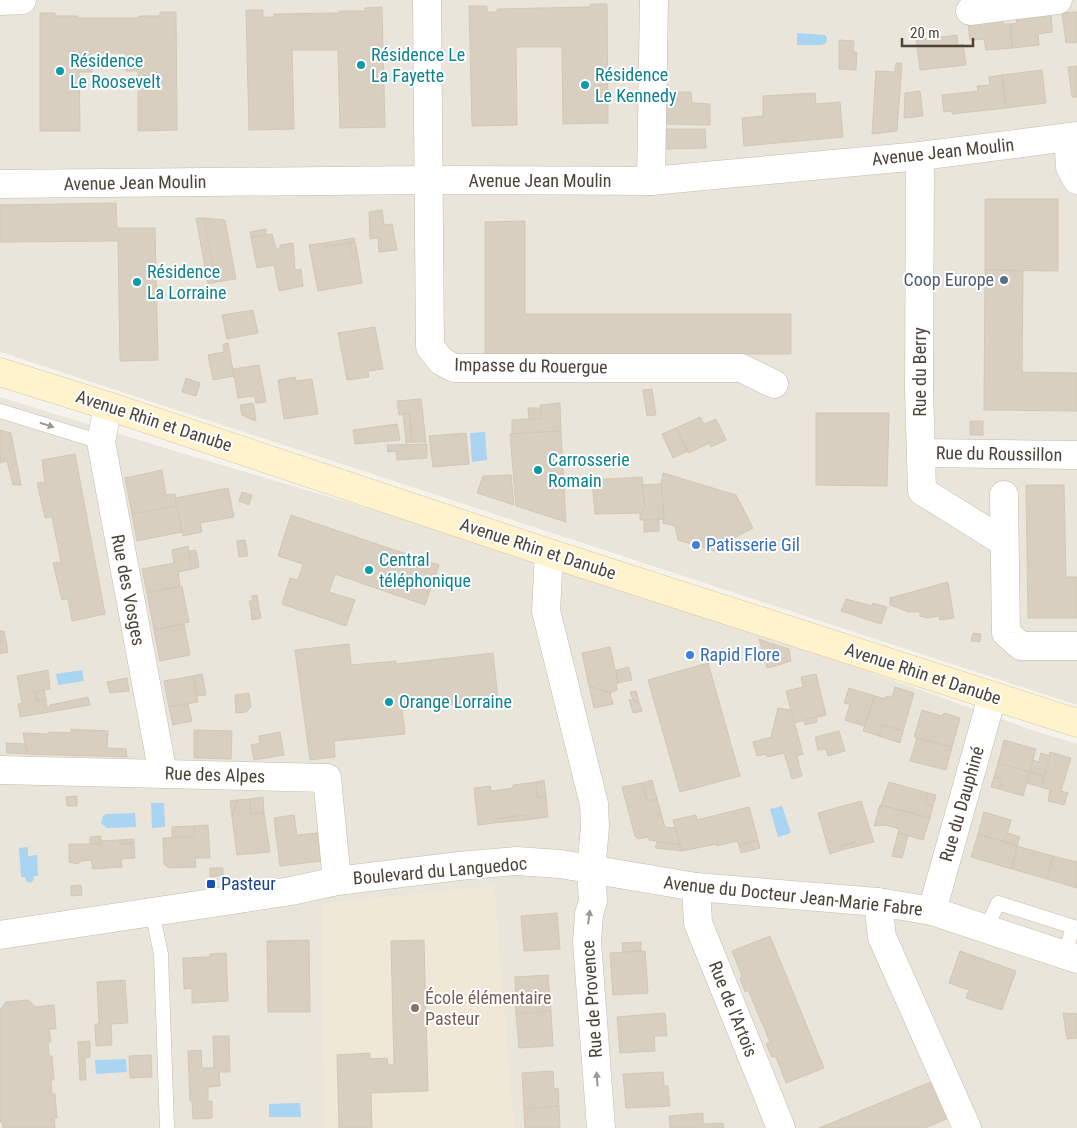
<svg xmlns="http://www.w3.org/2000/svg" width="1077" height="1128" viewBox="0 0 1077 1128" font-family="'Roboto Condensed',sans-serif">
<rect width="100%" height="100%" fill="#f6f3ec"/>
<g fill="#eae5da">
<path d="M0,0H1077V705L0,352Z"/>
<path d="M0,397L178,452L637,588L1029,729L1077,744V1128H0Z"/>
</g>
<path fill="#efe8d6" d="M494,886L514,1128H324L321,904Z"/>
<g fill="#a9d4f2">
<path d="M797,33L825,35L827,38L826,43L822,45H797Z"/>
<path d="M485,432L487,460L472,462L470,433Z"/>
<path d="M82,670L84,681L58,685L56,674Z"/>
<path d="M151,803H164L165,827L152,828Z"/>
<path d="M782,806L791,833L778,837L770,809Z"/>
<path d="M135,813L136,827L107,828L101,823L103,816L106,814Z"/>
<path d="M28,847V856L37,855L38,876H34L33,881L30,883L26,881L25,877H21L19,848Z"/>
<path d="M126,1059L127,1072L96,1074L95,1060Z"/>
<path d="M300,1103L301,1117H269V1104Z"/>
</g>
<g fill="#d8cfc1" stroke="#d3c7b4">
<path d="M590,4H607L608,123L563,124L562,47H516L517,125L472,126L469,6H487V12H497V9L590,7Z"/>
<path d="M382,7L385,127L340,128L338,50H292L294,129L249,130L246,10H263V17H274V14L340,13L339,11H365V8Z"/>
<path d="M160,12H176L177,130L138,131V60H126L125,53H91L92,60H79L80,131H40V13H55V16H78V18H137L139,16H160Z"/>
<path d="M1077,12V42L1066,43L1062,13Z"/>
<path d="M1051,14L1052,32L1038,34L1039,45L1012,48L1010,24L1017,23L1016,18Z"/>
<path d="M1002,19L1003,24H1010L1012,48L986,50L984,39L970,40L968,23Z"/>
<path d="M957,35L958,45L963,44L966,65L920,70L916,40Z"/>
<path d="M839,40L854,41L853,52H857L856,70L839,69Z"/>
<rect x="79" y="60" width="13" height="12"/>
<rect x="126" y="60" width="12" height="11"/>
<path d="M896,63H902L897,131L872,134L876,71L895,72Z"/>
<path d="M1077,66V97H1072L1068,67Z"/>
<path d="M1042,70L1046,103L1006,108L1002,75Z"/>
<path d="M1002,75L1006,108L952,114V111L944,112L942,95L978,91L977,86L990,85L989,77Z"/>
<path d="M920,91L923,116L904,118L905,93Z"/>
<path d="M665,92H691L692,103L710,104V125L665,124Z"/>
<path d="M815,93L816,104L840,102L843,137L744,146L742,118L763,116V96Z"/>
<path d="M665,129H705L706,148L664,149Z"/>
<path d="M985,199H1058V271L985,270Z"/>
<path d="M116,203L117,228H155L158,360L120,361L118,241L0,242V205Z"/>
<path d="M382,210L384,225L392,224L397,250L379,252L378,238L370,239L369,212Z"/>
<path d="M196,218H204L216,282L208,284Z"/>
<path d="M204,218L225,220L236,279L216,282Z"/>
<path d="M525,221V314H791V354H485V222Z"/>
<path d="M266,229V235L251,237L250,232Z"/>
<path d="M272,234L276,249L280,248V245L293,243L295,270L301,269L303,286L279,291L274,265L257,268L251,237Z"/>
<path d="M354,238L355,242L325,247L324,243Z"/>
<path d="M355,242L358,257L352,258L349,243Z"/>
<path d="M324,243L325,247L349,243L352,258L358,257L362,283L318,291L309,245Z"/>
<path d="M985,270L1023,271L1022,372L1077,373V411L984,410Z"/>
<path d="M253,310L258,333L227,339L222,315Z"/>
<path d="M375,327L383,369L368,371L369,377L347,380L338,333Z"/>
<path d="M228,343L234,376L213,380L208,355L224,352L223,344Z"/>
<path d="M259,365L266,402L256,403L254,396L238,398L233,369Z"/>
<path d="M295,377L296,381L312,379L318,414L284,419L278,380Z"/>
<path d="M186,378L200,383L196,396L182,392Z"/>
<path d="M652,389L656,415L647,416L643,390Z"/>
<path d="M421,399L426,442H412L409,413L399,415L397,401Z"/>
<path d="M253,403L256,419L255,421L242,415L240,405Z"/>
<path d="M560,403L561,431L512,434V420L541,418L540,405Z"/>
<path d="M528,408H540L541,418L529,419Z"/>
<path d="M409,413L412,442L406,443L403,414Z"/>
<path d="M816,413H889L887,486L816,485Z"/>
<path d="M700,417L704,424L716,419L726,440L711,447L709,443L689,453L676,428Z"/>
<rect x="970" y="421" width="13" height="14"/>
<path d="M397,424L400,440L355,444L353,430Z"/>
<path d="M676,428L688,451L673,458L662,434Z"/>
<path d="M0,430L11,433L21,485H13L7,461L0,463Z"/>
<path d="M561,431L566,522L516,506L510,434Z"/>
<path d="M466,433L469,464L433,467L429,436Z"/>
<path d="M427,444V458L397,460L396,451L388,452L387,445Z"/>
<path d="M75,454L105,614L72,621L68,599L62,600L53,563L61,562L52,517L45,518L37,483L45,482L42,460Z"/>
<path d="M162,470L166,495L175,494L177,506L132,514L125,478Z"/>
<path d="M663,473L736,495L753,528L736,537L731,542H726L715,551L678,540L675,526L663,523L664,516L661,484Z"/>
<path d="M511,475L514,505L477,493L483,476Z"/>
<path d="M642,477L645,508L641,513L595,514L592,480Z"/>
<path d="M661,484L664,519L640,520V514L645,508L642,485Z"/>
<path d="M1026,485H1064L1066,577H1077V618H1028Z"/>
<path d="M228,488L234,517L200,523L202,532L183,536L175,498Z"/>
<path d="M242,492L252,495L249,505L239,501Z"/>
<path d="M177,506L182,532L137,541L132,514Z"/>
<path d="M291,515L439,565L425,605L335,574L329,592L355,600L346,626L282,604L290,578L298,580L303,564L278,556Z"/>
<path d="M659,519V531L644,532V520Z"/>
<path d="M245,540L248,556L239,557L237,541Z"/>
<path d="M188,546L192,569L178,572L180,586L147,593L142,569L174,563L172,550Z"/>
<path d="M196,550L199,567L192,569L189,551Z"/>
<path d="M948,582L954,618L940,620L939,616L928,618L920,616V612H909L890,605V598Z"/>
<path d="M182,586L189,622L154,630L147,593Z"/>
<path d="M257,595L259,608L251,610L249,601L253,600L252,596Z"/>
<path d="M846,599L872,606L873,603L887,607L881,624L841,611Z"/>
<path d="M259,608L261,618L252,620L251,610Z"/>
<path d="M184,624L190,655L160,661L154,630Z"/>
<path d="M0,631H4L6,641L0,642Z"/>
<path d="M973,633L981,634L980,642L971,641Z"/>
<path d="M759,639L773,644L779,665L767,668Z"/>
<path d="M6,641L8,652L0,654V642Z"/>
<path d="M349,644L351,665L396,661V664L493,653L498,699L402,710L405,734L334,741L335,757L310,760L295,650Z"/>
<path d="M773,644L789,649L791,661L779,665Z"/>
<path d="M610,647L618,683L616,684L617,690L610,693L589,686L582,653Z"/>
<path d="M708,663L740,776L680,792L648,680Z"/>
<path d="M629,667L632,680L618,683L616,670Z"/>
<path d="M48,670L50,689L35,692L37,701L46,699L47,708L50,707V705L88,697L90,705L20,717L18,704L22,703L17,676Z"/>
<path d="M202,674L206,695L197,696L193,676Z"/>
<path d="M816,674L826,715L794,723L786,691L803,687L801,677Z"/>
<path d="M193,676L198,702L169,707L164,681Z"/>
<path d="M127,678L129,691L110,693L107,682Z"/>
<path d="M589,686L610,693L613,704L594,708Z"/>
<path d="M895,687L914,693L903,731L883,725L879,736L863,731L875,696L885,699L886,696L892,697Z"/>
<path d="M849,688L875,696L864,726L845,720L850,704L844,703Z"/>
<path d="M44,690L46,699L37,701L35,692Z"/>
<path d="M636,691L639,702L633,700L630,692Z"/>
<path d="M249,693L251,707L246,712L236,713L235,695Z"/>
<path d="M629,699L639,702L642,711L633,713Z"/>
<path d="M188,704L192,721L173,725L169,707Z"/>
<path d="M778,708L791,710L803,754L797,756L802,776L792,779L784,753L767,757L766,754L757,756L753,742L771,737Z"/>
<path d="M922,710L942,716L944,713L960,718L952,747L914,737Z"/>
<path d="M816,717L817,722L805,725L804,720Z"/>
<path d="M883,725L903,731L900,743L879,736Z"/>
<path d="M71,729L108,731L107,748L126,749L127,757L27,754L23,733L48,734V732L71,733Z"/>
<path d="M194,730L232,731L231,759L194,758Z"/>
<path d="M839,731L845,751L828,756L826,749L818,750L815,737Z"/>
<path d="M280,732L284,755L254,760L251,745L260,743L259,736Z"/>
<path d="M917,738L952,747L946,770L910,761Z"/>
<path d="M1004,740L1036,749L1030,772L998,763Z"/>
<path d="M6,743L25,744L27,754L7,753Z"/>
<path d="M1050,752L1071,758L1061,791L1068,793L1064,805L1048,801L1050,790L1041,787Z"/>
<path d="M1041,753L1050,756L1044,776L1030,772L1033,760L1039,762Z"/>
<path d="M998,763L1030,772L1023,796L999,789L1002,779L994,777Z"/>
<path d="M1030,772L1044,776L1041,787L1027,783Z"/>
<path d="M994,777L1002,779L999,789L991,787Z"/>
<path d="M544,780L546,797L537,798L536,782Z"/>
<path d="M652,780L657,799L647,801L642,783Z"/>
<path d="M536,782L537,798L546,797L548,817L525,820V815L494,819V823L478,825L474,788L490,786L491,791L513,788V785Z"/>
<path d="M889,782L928,793L925,803L933,806L930,818L881,805Z"/>
<path d="M642,783L647,801L657,799L665,827L676,828L680,845L649,840L648,837L638,839L635,836L622,787Z"/>
<path d="M928,793L936,795L933,806L925,803Z"/>
<path d="M77,796V806H67L66,797Z"/>
<path d="M263,797L264,813L251,814L250,799Z"/>
<path d="M250,799L251,814L264,813L270,852L237,855L232,817L237,800Z"/>
<path d="M237,800L232,817L230,801Z"/>
<path d="M861,801L874,842L858,846L856,842L841,846L842,850L830,854L818,813Z"/>
<path d="M880,805L930,818L923,840L898,833L899,829L887,825L874,826Z"/>
<path d="M749,807L758,840L739,845L737,841L717,846L716,844L682,851L673,820L696,815L697,820Z"/>
<path d="M984,812L1011,820L1005,842L978,834Z"/>
<path d="M294,815L297,835L318,833L322,861L280,866L274,818Z"/>
<path d="M525,815V820L494,823V819Z"/>
<path d="M208,825L210,858H195L196,867L169,868L164,864L163,838L194,837V826Z"/>
<path d="M194,826V837H172V827Z"/>
<path d="M898,833L908,836L902,858L892,856Z"/>
<path d="M1007,833L1020,837L1017,846L1005,842Z"/>
<path d="M978,834L1017,846L1012,869L971,857Z"/>
<path d="M101,836V844H90V837Z"/>
<path d="M134,839V843L120,844L119,840Z"/>
<path d="M119,840L120,844L134,843L135,858L121,859L122,867L93,869L91,860L81,861L78,864L69,862V844H101V841Z"/>
<path d="M758,840L760,848L741,853L739,845Z"/>
<path d="M657,842L680,845L682,851L655,848Z"/>
<path d="M856,842L858,846L842,850L841,846Z"/>
<path d="M1017,846L1053,856L1047,879L1012,869Z"/>
<path d="M1053,856L1077,862V888L1047,879Z"/>
<path d="M210,868H223V875L210,877Z"/>
<path d="M81,885L82,895L71,896V886Z"/>
<path d="M557,913L560,949L524,951L521,916Z"/>
<path d="M770,936L824,1068L786,1083L776,1057H772L766,1044L770,1042L748,990L745,992L740,978L742,976L732,951Z"/>
<path d="M309,940L310,1012H268L267,941Z"/>
<path d="M424,940L428,1091L371,1093L372,1128H339L337,1055L370,1053V1059L387,1058L388,1065H394L391,941Z"/>
<path d="M641,942V951L623,952L622,943Z"/>
<path d="M645,951L648,993L613,995L610,953Z"/>
<path d="M960,951L1016,971L1002,1010L966,998L969,990L949,983Z"/>
<path d="M226,953L228,1001L192,1003V988L184,989L183,958L210,957V954Z"/>
<path d="M548,975L551,1011L516,1014L515,977Z"/>
<path d="M125,980L128,1023L111,1024L112,1045L96,1046L95,1024H99L97,982Z"/>
<path d="M28,1000L36,1007L54,1005L56,1029H49L51,1042H48L49,1056H52L54,1080H51L52,1094H55L57,1118H54L55,1128H3L2,1122H0V1010L6,1002Z"/>
<path d="M551,1011L553,1046L519,1048L516,1014Z"/>
<path d="M665,1013L667,1036H654L655,1051L620,1053L617,1017Z"/>
<path d="M1063,1013L1077,1014V1038L1067,1039Z"/>
<path d="M213,1036H229L230,1072H219L220,1086L208,1087V1101H212V1118L193,1119L192,1101H190L188,1051L201,1050L202,1068H214Z"/>
<path d="M90,1041V1057L85,1058L86,1080H80L78,1042Z"/>
<path d="M151,1055L152,1077L130,1078L129,1056Z"/>
<path d="M553,1071L554,1089L558,1088L559,1106L524,1109L522,1073Z"/>
<path d="M663,1072L664,1086H668L670,1106L626,1108L623,1074Z"/>
<path d="M933,1081L949,1118L925,1128H819Z"/>
<path d="M559,1106L560,1128H525L524,1109Z"/>
<path d="M703,1113V1124L723,1123L724,1128H670L669,1116Z"/>
</g>
<g fill="none" stroke-linecap="round" stroke-linejoin="round">
<defs>
<g id="service">
<path d="M0,411L101,442"/>
<path d="M152,912L161,954L167,1128"/>
<path d="M986,929L998,903L1077,928"/>
<path d="M1065,955L1073,927"/>
</g>
<g id="minor">
<path d="M427,0L430,347L441,361L454,368H741L774,384"/>
<path d="M0,1L22,0"/>
<path d="M970,11L1058,0"/>
<path d="M1066,138L1069,150L1070,167L1077,180"/>
<path d="M920,156L919,390L922,491L1004,542"/>
<path d="M651,181L654,0"/>
<path d="M108,406L101,442L163,774"/>
<path d="M921,453L1077,455"/>
<path d="M1004,495L1006,633L1021,646H1077"/>
<path d="M549,553L546,611L594,804L595,827L591,870L593,901L589,914L587,942L601,1128"/>
<path d="M0,770L327,778L337,881"/>
<path d="M696,887L698,923L781,1128"/>
<path d="M878,902L882,937L967,1128"/>
<path d="M932,911L992,697"/>
</g>
<g id="tertiary">
<path d="M0,184L429,180L651,181L920,156L1077,136"/>
<path d="M0,935L291,891L337,881L459,866L516,861L560,864L696,887L878,902L932,911L1077,959"/>
</g>
<path id="secondary" d="M0,372L108,406L549,553L1077,723"/>
</defs>
<use href="#service" stroke="#c2bbae" stroke-width="15"/>
<use href="#minor" stroke="#c2bbae" stroke-width="29"/>
<use href="#tertiary" stroke="#c2bbae" stroke-width="29"/>
<use href="#secondary" stroke="#d6c79b" stroke-width="29"/>
<use href="#service" stroke="#fff" stroke-width="14"/>
<use href="#minor" stroke="#fff" stroke-width="28"/>
<use href="#tertiary" stroke="#fff" stroke-width="28"/>
<use href="#secondary" stroke="#fff3cd" stroke-width="28"/>
</g>
<defs><path id="oneway-solid" d="M-6-.8H1V-3.2L6.5 0L1 3.2V.8H-6Z" transform="scale(1.25)"/></defs>
<g fill="#9c9892">
<use href="#oneway-solid" transform="translate(47 425) rotate(17)"/>
<use href="#oneway-solid" transform="translate(589 917) rotate(-82)"/>
<use href="#oneway-solid" transform="translate(597 1079) rotate(-94)"/>
</g>
<g fill="#0f9aa8" stroke="#fff" stroke-width="2">
<circle cx="361" cy="65" r="5"/>
<circle cx="60" cy="71" r="5"/>
<circle cx="585" cy="85" r="5"/>
<circle cx="137" cy="282" r="5"/>
<circle cx="538" cy="470" r="5"/>
<circle cx="369" cy="570" r="5"/>
<circle cx="389" cy="702" r="5"/>
</g>
<circle fill="#5c6f8a" stroke="#fff" stroke-width="2" cx="1004" cy="280" r="5"/>
<g fill="#3f7fe0" stroke="#fff" stroke-width="2">
<circle cx="696" cy="545" r="5"/>
<circle cx="690" cy="655" r="5"/>
</g>
<rect fill="#1a4fb4" stroke="#fff" stroke-width="2" x="206" y="879" width="10" height="10" rx="2.5"/>
<circle fill="#8d6e63" stroke="#fff" stroke-width="2" cx="415" cy="1008" r="5"/>
<g text-anchor="middle" stroke-width="4" stroke-linejoin="round" paint-order="stroke">
<g font-size="18" fill="#0d838f" stroke="#fff" text-anchor="start">
<text x="371" y="61">Résidence Le<tspan x="371" dy="21">La Fayette</tspan></text>
<text x="70" y="67">Résidence<tspan x="70" dy="21">Le Roosevelt</tspan></text>
<text x="595" y="81">Résidence<tspan x="595" dy="21">Le Kennedy</tspan></text>
<text x="147" y="278">Résidence<tspan x="147" dy="21">La Lorraine</tspan></text>
<text x="548" y="466">Carrosserie<tspan x="548" dy="21">Romain</tspan></text>
<text x="379" y="566">Central<tspan x="379" dy="21">téléphonique</tspan></text>
<text x="399" y="708">Orange Lorraine</text>
</g>
<g font-size="18" fill="#4b4439" stroke="#fff">
<text transform="translate(943 152) rotate(-6)" y="6">Avenue Jean Moulin</text>
<text x="540" y="187">Avenue Jean Moulin</text>
<text transform="translate(135 183) rotate(-1)" y="6">Avenue Jean Moulin</text>
<text transform="translate(531 366) rotate(1)" y="6">Impasse du Rouergue</text>
<text transform="translate(920 372) rotate(-90)" y="6">Rue du Berry</text>
<text transform="translate(154 421) rotate(18)" y="6">Avenue Rhin et Danube</text>
<text transform="translate(999 454) rotate(1)" y="6">Rue du Roussillon</text>
<text transform="translate(538 549) rotate(18)" y="6">Avenue Rhin et Danube</text>
<text transform="translate(128 590) rotate(79)" y="6">Rue des Vosges</text>
<text transform="translate(923 674) rotate(18)" y="6">Avenue Rhin et Danube</text>
<text transform="translate(215 775) rotate(2)" y="6">Rue des Alpes</text>
<text transform="translate(962 804) rotate(-74)" y="6">Rue du Dauphiné</text>
<text transform="translate(440 871) rotate(-5)" y="6">Boulevard du Languedoc</text>
<text transform="translate(793 896) rotate(6)" y="6">Avenue du Docteur Jean-Marie Fabre</text>
<text transform="translate(592 999) rotate(-94)" y="6">Rue de Provence</text>
<text transform="translate(733 1009) rotate(68)" y="6">Rue de l'Artois</text>
</g>
<g font-size="18" fill="#4e5e75" stroke="#fff" text-anchor="end">
<text x="994" y="286">Coop Europe</text>
</g>
<g font-size="18" fill="#366cbe" stroke="#fff" text-anchor="start">
<text x="706" y="551">Patisserie Gil</text>
<text x="700" y="661">Rapid Flore</text>
</g>
<g font-size="18" fill="#164399" stroke="#fff" text-anchor="start">
<text x="221" y="890">Pasteur</text>
</g>
<g font-size="18" fill="#785e54" stroke="#fff" text-anchor="start">
<text x="425" y="1004">École élémentaire<tspan x="425" dy="21">Pasteur</tspan></text>
</g>
</g>
<path d="M902 38v8h71v-8" fill="none" stroke="#4b4439" stroke-width="2.5"/>
<text x="910" y="38" font-size="15" fill="#4b4439" stroke="#ffffff" stroke-width="4" paint-order="stroke">20 m</text>
</svg>
